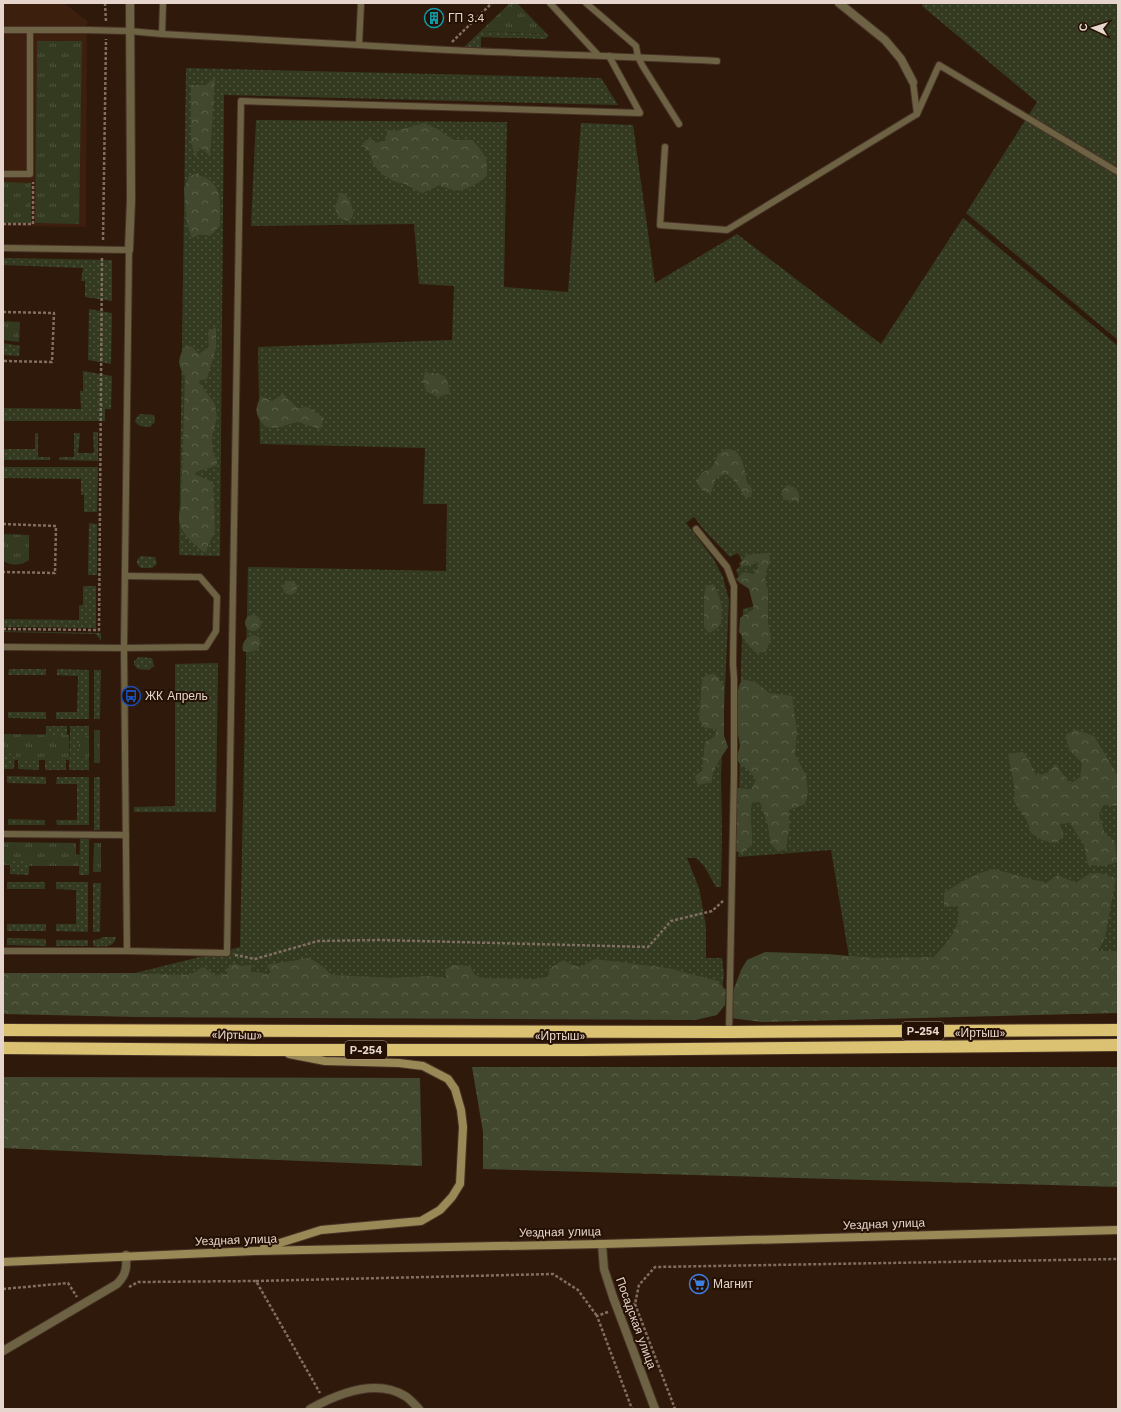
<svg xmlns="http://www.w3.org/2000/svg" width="1121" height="1412" viewBox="0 0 1121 1412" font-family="'Work Sans',sans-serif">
<defs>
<pattern id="grass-dots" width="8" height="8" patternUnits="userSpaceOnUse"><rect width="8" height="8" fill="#333a20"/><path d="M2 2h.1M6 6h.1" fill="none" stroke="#50563f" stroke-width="1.8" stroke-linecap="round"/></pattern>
<pattern id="forest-crowns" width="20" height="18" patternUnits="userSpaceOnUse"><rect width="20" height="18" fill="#41482d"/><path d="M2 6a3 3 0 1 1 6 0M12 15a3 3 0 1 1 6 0" fill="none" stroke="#5c624a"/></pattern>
<pattern id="park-tufts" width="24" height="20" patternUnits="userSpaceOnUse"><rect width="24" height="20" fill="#333a20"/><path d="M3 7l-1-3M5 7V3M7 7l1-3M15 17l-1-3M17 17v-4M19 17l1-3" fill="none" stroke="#50563f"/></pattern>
</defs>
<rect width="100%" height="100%" fill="#2f190b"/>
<path fill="#3c1f0d" d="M3,3H64L87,21L86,227L3,226Z"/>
<g fill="url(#grass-dots)">
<path d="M923,3H1118V340L966,213L1037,102L922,6Z"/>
<path d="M481,31L547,34L549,36L545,39L481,37V48L464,47Z"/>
<path d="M186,68L601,78L618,105L224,95L220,556L179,555Z"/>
<path d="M256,120L507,122L504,287L568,292L581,123L633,125L655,283L737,234L881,344L963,218L1118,346V1010L851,969L831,850L738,857L741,665L743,609L754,606L752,586L741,582L736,570L743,563L738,553L730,557L704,530L694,517L686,523L713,558L723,577L729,600L721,776L722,832L721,887H716L704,866L696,858H687L699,888L706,926V958H722L724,975L721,997L135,973L240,947L248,567L446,571L447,504H423L425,448L260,444L258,347L452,340L454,286L419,284L414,224L251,226Z"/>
<path d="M3,258L112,260V301L85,297V281H81L83,268L3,265Z"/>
<path d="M89,309L112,313L111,364L88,360Z"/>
<path d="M3,343L20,346L19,356L3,355Z"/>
<path d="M83,371L112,376L111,409H105V421H3V408L81,409L80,391H83Z"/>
<path d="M140,414L154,415L155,422L150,427L140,426L135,422L136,418Z"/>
<path d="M93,432H98V461L59,460V457H74V433H80L78,453H94Z"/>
<path d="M35,433H38V457H50V460H3V449H35Z"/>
<path d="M3,467H98L97,512H84V495H81V479L3,478Z"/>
<path d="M89,523L97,524V575H88Z"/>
<path d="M141,556L155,557L157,564L152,568H141L137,564V560Z"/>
<path d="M83,586H96V628L3,627V619L79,620V605H83Z"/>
<path d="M3,631L101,633V641L96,634L3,632Z"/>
<path d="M139,657L152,658L154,666L149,670L138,669L134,665V661Z"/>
<path d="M218,663L216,812H134V807L175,806V664Z"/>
<path d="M9,669H46V675H8Z"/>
<path d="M57,669L89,670V719H56V712H77L78,676L57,675Z"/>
<path d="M94,670H101L100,719H94Z"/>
<path d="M8,712H46V719L8,718Z"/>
<rect x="46" y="726" width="21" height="9"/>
<path d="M70,726H89V736H79V758H89V770H69Z"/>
<path d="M3,754H15L14,769H3Z"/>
<path d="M18,760H39V770L18,769Z"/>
<rect x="45" y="760" width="21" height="10"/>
<path d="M7,776L46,777V784L7,783Z"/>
<path d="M57,777H89V825H57L56,820H77V784H56Z"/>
<rect x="94" y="777" width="6" height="53"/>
<path d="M8,819L45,820V825H8Z"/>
<path d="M80,839H89V875H79Z"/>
<path d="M10,861H29V875L10,874Z"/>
<rect x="7" y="882" width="38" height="7"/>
<path d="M56,882H88V932L56,931V924H76V890L56,889Z"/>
<path d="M93,883H101L100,932H93Z"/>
<rect x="7" y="924" width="39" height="7"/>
<path d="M102,937H116C115,948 102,947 93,946V940L100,939Z"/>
<path d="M7,938L46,939V946L7,945Z"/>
<rect x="56" y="940" width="32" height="6"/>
</g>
<g fill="url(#forest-crowns)">
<path d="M215,78L210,157L204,150L197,148L196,158L191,143V85H206Z"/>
<path d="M424,123L439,130L453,140H472C485,154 488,157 487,176C472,188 459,196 440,185L422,193L405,184L393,181L381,173L373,164L370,152L363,146V143L370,138L375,143L385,141L388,130L396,131Z"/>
<path d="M196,174C224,182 220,201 220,226L210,236L201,234L192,238L187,223L184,189L189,176Z"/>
<path d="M340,192C351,197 352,205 353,216L349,221L339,218L335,208Z"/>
<path d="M216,327V348L207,379L198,381L215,404L217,417L212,437L213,455L217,459V465C210,469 199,469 194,474L213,482L215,530L205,553C194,544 179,533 179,518C179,513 180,509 181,505L185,376C177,364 178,360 184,347L191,346L199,354L209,347L208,332Z"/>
<path d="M425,372C445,375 446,372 450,393L438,397L426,391L423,381Z"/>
<path d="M283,394L298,408L308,407L324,418L320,429L298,422L276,428L266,427C255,416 254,410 261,396L272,401Z"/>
<path d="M727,449L736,451C745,463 744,468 747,483L751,486L752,492L751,497H745C739,487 735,480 726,474L716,478L711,493C702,492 699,488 696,480L703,472L710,469L713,466L718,454Z"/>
<path d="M787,485C795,486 801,492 799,501L783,500L782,491Z"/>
<path d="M769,553L770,562L766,572L765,582L768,589V622L771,639L766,651L757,653L752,649L739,632L740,618L754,609L749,589L740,583L736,579L744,572L753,574L759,567L758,562C751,565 746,568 739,564L747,555Z"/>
<circle cx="290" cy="588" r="7"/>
<path d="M713,584C722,599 722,607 721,624L716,629L709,633L704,627V596L706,586Z"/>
<circle cx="253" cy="623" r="8"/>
<path d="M254,635L259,637C264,648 253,654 243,651C241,643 246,637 254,635Z"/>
<path d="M714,673L724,686V736L728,747C721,758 712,768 712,782L698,785L695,776L702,771L705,742L714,737L717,729L705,728L699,720L702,680L705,676Z"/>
<path d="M742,679L757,683L769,693L792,696L797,731L795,755L806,775L808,792L805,804L789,810V829L786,848L778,852L771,844L768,826L760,802H752C749,817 753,830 752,845L742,853L735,851V789L739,788L751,790L756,779L750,772L736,760L740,746L737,728L735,704L739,686Z"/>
<path d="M1077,730L1094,736L1118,776V806L1103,805L1099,815L1105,834L1115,841L1117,862L1104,866L1088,865L1084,845L1070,823L1060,824L1064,836L1055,843L1042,840L1031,833L1027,821L1014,801L1015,791L1008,754L1023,752L1029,760L1036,775L1046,774L1056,764L1070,784L1080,777L1082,763L1069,750L1066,734Z"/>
<path d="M994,869L1046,883L1058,875L1076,883C1092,870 1096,871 1116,878L1105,937L1098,951H1118V1013L762,1022L731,1018L733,991L741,970L747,960L765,952L827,954L874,958L934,957C947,942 962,928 958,906L944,907V893C962,881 974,874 994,869Z"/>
<path d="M306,958C317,960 324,968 332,975L393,978L429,976L447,978L445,970L452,965L470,966L474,974L481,978L534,979L548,977L549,969L563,960L572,965L581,967L595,959L668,968L717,981L726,990L725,1005L717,1015L696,1020L136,1017L3,1014V973H135L190,975L203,967L215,975L227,974V969L234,963L241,966L252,965L250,972H258L272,975L267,965C280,962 293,962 306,958Z"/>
<path d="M472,1067H1118V1187L483,1169V1132Z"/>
<path d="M3,1077L420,1078L422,1166L131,1154L3,1148Z"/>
</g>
<g fill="url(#park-tufts)">
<path d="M510,3H517L547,34L481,31Z"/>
<path d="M37,41H82L79,224L35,223Z"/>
<path d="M3,182L31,183V223H3Z"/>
<path d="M3,321L20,322L19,342L3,340Z"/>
<path d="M3,534L29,535V560C21,566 12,566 3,561Z"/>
<rect x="94" y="730" width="6" height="33"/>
<path d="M3,734L69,735V760H15V754H3Z"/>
<rect x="79" y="736" width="10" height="22"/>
<path d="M3,842L76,843V854L80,855L79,866H29V861H10V865H3Z"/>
<path d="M94,843H101V872H93Z"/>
</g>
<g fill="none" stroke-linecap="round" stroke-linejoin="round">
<defs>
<g id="lane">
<path d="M550,3L598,55"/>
<path d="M586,3L636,46L638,57L642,65L679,124"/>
<path d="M3,30H87L129,31L162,34L359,45L361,3"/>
<path d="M162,34L163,3"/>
<path d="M359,45C478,53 597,55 717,61"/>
<path d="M917,114L939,65L1118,172"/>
<path d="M665,147L660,225L727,230L917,114L913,82"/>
<path d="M3,174H30V31"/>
<path d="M3,248L129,250L124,648L127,951H3"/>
<path d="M696,529L727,567L734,586L733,664L734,679V775L729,1032"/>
<path d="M3,647L124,648L206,647L216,631L217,597L200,577L125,576"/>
<path d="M3,834L126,835"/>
<path d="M127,951L227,953L241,101L640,113L609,56"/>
</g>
<g id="street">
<path d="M839,3L885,40L901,59L913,82"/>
<path d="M129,250L131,199L130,3"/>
<path d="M602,1244L604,1269L613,1297L655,1409"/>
<path d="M3,1351L117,1284C126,1275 127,1268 126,1255"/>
<path d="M310,1409C337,1394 376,1378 405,1396C410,1399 415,1405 419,1409"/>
</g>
<g id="secondary">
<path d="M264,1248L321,1230L421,1221L440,1210L452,1197L460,1184L463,1127L461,1110L455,1089L448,1079L423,1066L399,1063L325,1061L289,1054"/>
<path d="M3,1262L255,1251L602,1244L1118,1230"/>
</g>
<g id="highway">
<path d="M3,1030L729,1032L1118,1030"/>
<path d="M3,1048L268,1050H582L1118,1045"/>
</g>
</defs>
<use href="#lane" stroke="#483326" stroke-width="8"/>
<use href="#street" stroke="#483326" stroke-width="10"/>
<use href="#secondary" stroke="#483326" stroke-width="10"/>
<use href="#highway" stroke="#483326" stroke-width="14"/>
<g stroke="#816e62" stroke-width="2.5" stroke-dasharray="3 2" stroke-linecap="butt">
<path d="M105,3L106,22"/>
<path d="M452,42L492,3"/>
<path d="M3,224H33V182"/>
<path d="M103,240L106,39"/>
<path d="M3,312L54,313L52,362L3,361"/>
<path d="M3,524L56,526L55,573L3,572"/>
<path d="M3,629L99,630L102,257"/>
<path d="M235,955L255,959L318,941L380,940L648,947L671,921L712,911L723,901"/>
<path d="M256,1281L553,1274L578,1290L597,1316"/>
<path d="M129,1287L138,1282L256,1281L320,1393"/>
<path d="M3,1289L68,1283L77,1297"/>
<path d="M635,1304L675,1409"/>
<path d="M627,1306L635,1304L639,1285L655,1267L1118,1259"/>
<path d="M608,1312L597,1316L632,1409"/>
</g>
<use href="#lane" stroke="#6d6344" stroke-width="6"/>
<use href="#street" stroke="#6d6344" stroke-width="8"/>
<use href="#secondary" stroke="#998957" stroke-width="8"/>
<use href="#highway" stroke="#dbc172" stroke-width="12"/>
</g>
<defs>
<symbol id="building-ring" viewBox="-11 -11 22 22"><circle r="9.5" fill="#251004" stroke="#0f9aa8" stroke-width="1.5"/><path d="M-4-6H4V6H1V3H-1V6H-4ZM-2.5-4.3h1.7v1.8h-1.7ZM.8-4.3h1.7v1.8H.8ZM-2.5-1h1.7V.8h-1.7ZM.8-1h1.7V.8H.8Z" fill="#0f9aa8"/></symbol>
<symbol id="bus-ring" viewBox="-11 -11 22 22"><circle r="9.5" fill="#251004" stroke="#1a4fb4" stroke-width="1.5"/><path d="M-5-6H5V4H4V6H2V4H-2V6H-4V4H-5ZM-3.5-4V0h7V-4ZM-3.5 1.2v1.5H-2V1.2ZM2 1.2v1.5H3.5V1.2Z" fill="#1a4fb4"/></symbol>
<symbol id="supermarket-ring" viewBox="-11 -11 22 22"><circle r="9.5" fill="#251004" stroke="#3f7fe0" stroke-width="1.5"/><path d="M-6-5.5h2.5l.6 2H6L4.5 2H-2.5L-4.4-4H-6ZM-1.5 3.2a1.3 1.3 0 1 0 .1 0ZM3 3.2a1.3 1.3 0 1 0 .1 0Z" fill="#3f7fe0"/></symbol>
</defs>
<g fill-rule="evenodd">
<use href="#building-ring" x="423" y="7" width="22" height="22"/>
<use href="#bus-ring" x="120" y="685" width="22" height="22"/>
<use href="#supermarket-ring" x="688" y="1273" width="22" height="22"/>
</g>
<g text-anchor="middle" stroke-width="4" stroke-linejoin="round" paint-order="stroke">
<g fill="#251004" stroke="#ab9a90" stroke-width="1">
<rect x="902" y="1022" width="42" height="18" rx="3"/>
<rect x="345" y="1041" width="42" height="18" rx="3"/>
</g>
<g font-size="11" font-weight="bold" fill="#e5d5cc">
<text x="923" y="1035">Р-254</text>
<text x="366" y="1054">Р-254</text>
</g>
<g font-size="12" fill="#e5d5cc" stroke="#251004" text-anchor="start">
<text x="448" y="22">ГП 3.4</text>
<text x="145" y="700">ЖК Апрель</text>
<text x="713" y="1288">Магнит</text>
</g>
<g font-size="12" fill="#e5d5cc" stroke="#251004">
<text x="980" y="1037">«Иртыш»</text>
<text transform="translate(237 1035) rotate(1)" y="4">«Иртыш»</text>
<text x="560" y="1040">«Иртыш»</text>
<text transform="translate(884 1224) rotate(-2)" y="4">Уездная улица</text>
<text transform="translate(560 1232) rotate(-1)" y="4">Уездная улица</text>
<text transform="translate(236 1240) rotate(-2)" y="4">Уездная улица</text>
<text transform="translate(636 1323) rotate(70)" y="4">Посадская улица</text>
</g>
</g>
<rect width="1121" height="1412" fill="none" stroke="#e5d5cc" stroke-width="8"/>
<g transform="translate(1093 28) rotate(274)" stroke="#251004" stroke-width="3" paint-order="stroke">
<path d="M0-3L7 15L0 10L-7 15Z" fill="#e5d5cc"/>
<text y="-6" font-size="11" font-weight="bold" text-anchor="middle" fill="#e5d5cc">С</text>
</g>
</svg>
